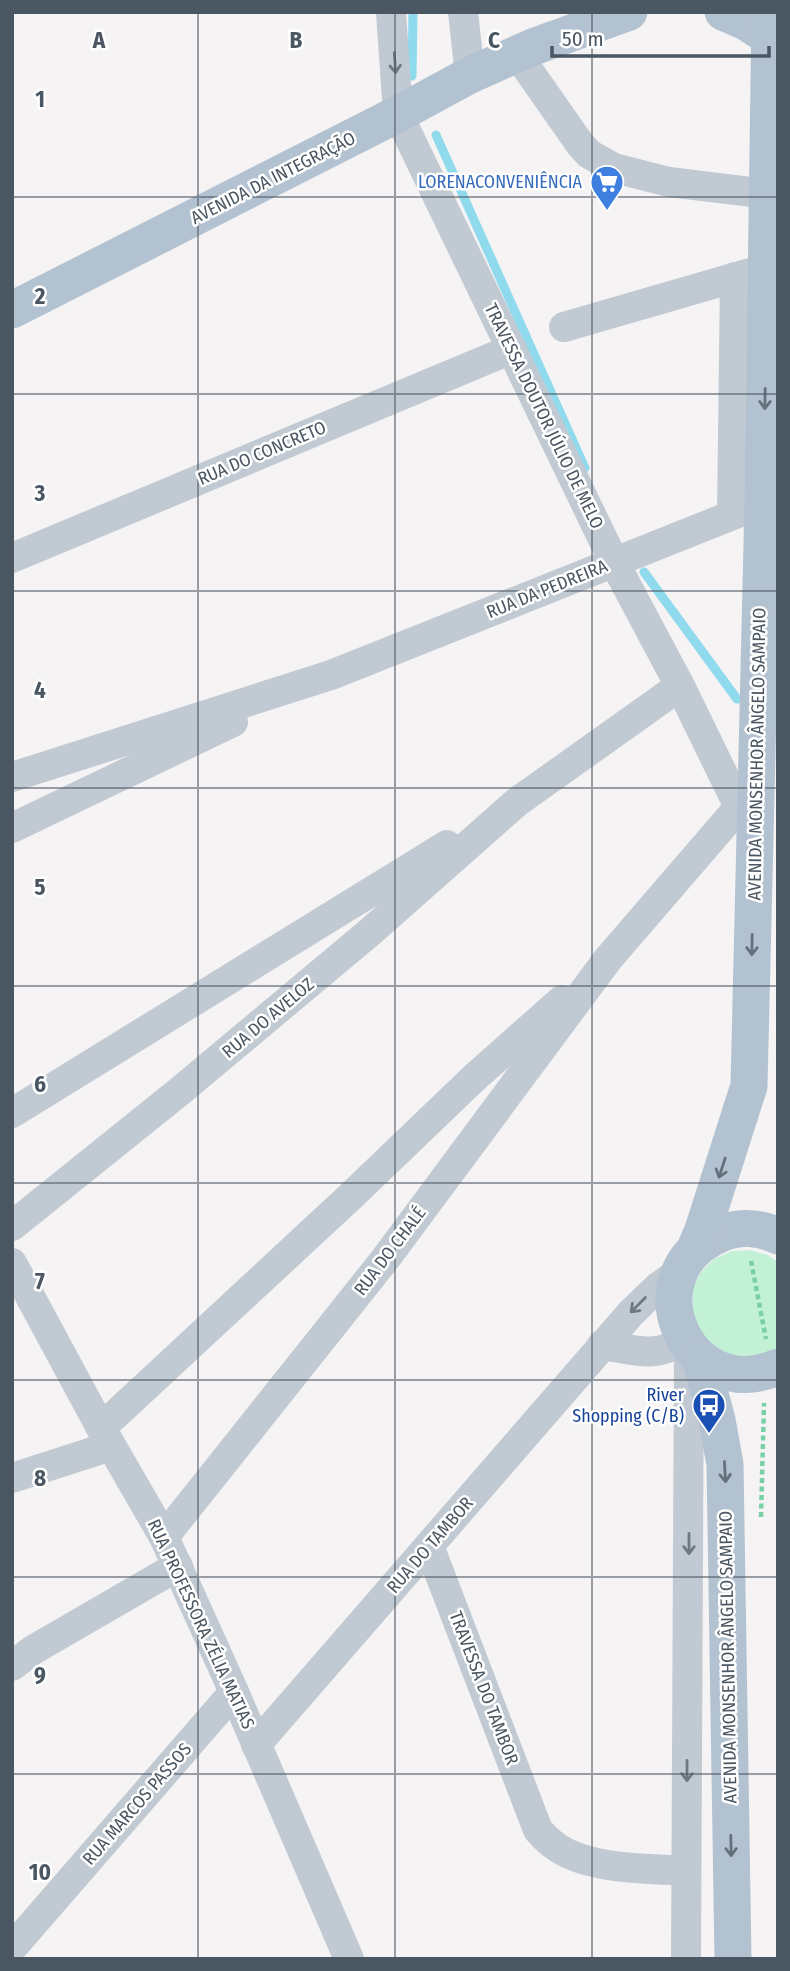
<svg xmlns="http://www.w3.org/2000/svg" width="790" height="1971" viewBox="0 0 790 1971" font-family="'Fira Sans Condensed',sans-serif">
<rect width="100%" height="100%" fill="#f5f3f3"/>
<path fill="#c3f1d5" d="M750,1250L768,1255L778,1262V1348L762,1356L745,1359L712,1349L692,1321L693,1287L701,1272L714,1259L732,1251Z"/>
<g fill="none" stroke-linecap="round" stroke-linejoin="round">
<g stroke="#90daee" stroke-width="9">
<path d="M412,76L413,12"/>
<path d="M436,135L585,468"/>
<path d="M644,572L737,699"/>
</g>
<g stroke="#7ad0a6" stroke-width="4.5" stroke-dasharray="5 3.5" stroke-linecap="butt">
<path d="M751,1261L766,1339"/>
<path d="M761,1517L764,1403"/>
</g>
<g stroke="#c1cad2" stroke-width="30">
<path d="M391,12L398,114L614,562L680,686L739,807"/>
<path d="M463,12L470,75"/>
<path d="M517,54L580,144L589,154L614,168L669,182L768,194"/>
<path d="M564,327L754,272"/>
<path d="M732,514L735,277"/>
<path d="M12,558L512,349"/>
<path d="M12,777L331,675L763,503"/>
<path d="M12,828L233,722"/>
<path d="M12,1113L447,845"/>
<path d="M12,1226L180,1091L370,932L517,802L680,686"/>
<path d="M12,1263L101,1428L164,1537L234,1692L349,1959"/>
<path d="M602,1345C635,1350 655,1359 684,1340"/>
<path d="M101,1428L351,1196L474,1078L562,1000"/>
<path d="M12,1478L111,1446"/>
<path d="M164,1537L386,1258L608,959L739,807L756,796"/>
<path d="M429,1546L538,1830C543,1835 548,1841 554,1845C586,1870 646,1868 686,1871"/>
<path d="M12,1666L33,1650L178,1566"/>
<path d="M256,1745L631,1313L657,1288L679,1272"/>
<path d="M12,1948L234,1692"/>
<path d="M686,1959L689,1350"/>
</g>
<g stroke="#b3c2d1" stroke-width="37">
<path d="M723,12L746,22L769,37"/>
<path d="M12,310L398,114L470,75L533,47L629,12"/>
<path d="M778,1236C760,1227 738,1226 720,1234C629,1273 686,1407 778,1367"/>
<path d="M694,1251L703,1230L749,1086L763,503L770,12"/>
<path d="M700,1358L717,1420L725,1464L733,1959"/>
</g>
</g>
<defs><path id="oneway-shaft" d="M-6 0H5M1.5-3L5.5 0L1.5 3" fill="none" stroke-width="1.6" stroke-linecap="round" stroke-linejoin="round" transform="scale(1.75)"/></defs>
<g stroke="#6e7983">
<use href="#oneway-shaft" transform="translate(395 63) rotate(86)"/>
<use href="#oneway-shaft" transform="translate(638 1305) rotate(135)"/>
<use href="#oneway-shaft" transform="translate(689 1544) rotate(90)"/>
<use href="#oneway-shaft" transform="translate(687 1771) rotate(90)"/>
</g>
<g stroke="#64717d">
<use href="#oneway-shaft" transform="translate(765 399) rotate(91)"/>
<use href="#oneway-shaft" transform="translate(752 945) rotate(91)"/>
<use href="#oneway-shaft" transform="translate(722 1168) rotate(108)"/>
<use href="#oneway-shaft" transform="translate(725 1472) rotate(87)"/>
<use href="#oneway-shaft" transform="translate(731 1846) rotate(89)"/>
</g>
<path fill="none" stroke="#4a5661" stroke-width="2" stroke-opacity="0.55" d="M198,12V1959M395,12V1959M592,12V1959M12,197H778M12,394H778M12,591H778M12,788H778M12,986H778M12,1183H778M12,1380H778M12,1577H778M12,1774H778"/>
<defs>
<symbol id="supermarket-pin" viewBox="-11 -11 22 30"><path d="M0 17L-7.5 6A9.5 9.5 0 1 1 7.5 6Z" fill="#3f7fe0" stroke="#fff"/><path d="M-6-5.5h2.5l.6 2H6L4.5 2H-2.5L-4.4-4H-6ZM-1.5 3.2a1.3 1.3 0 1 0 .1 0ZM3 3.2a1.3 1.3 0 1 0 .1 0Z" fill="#fff"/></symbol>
<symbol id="bus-pin" viewBox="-11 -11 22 30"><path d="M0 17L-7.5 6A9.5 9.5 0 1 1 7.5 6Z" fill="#1a4fb4" stroke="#fff"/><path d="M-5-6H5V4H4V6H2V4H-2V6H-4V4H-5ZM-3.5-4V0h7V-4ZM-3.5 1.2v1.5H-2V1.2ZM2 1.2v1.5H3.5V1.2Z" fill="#fff"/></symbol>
</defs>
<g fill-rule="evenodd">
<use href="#supermarket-pin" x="588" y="163" width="38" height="52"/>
<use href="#bus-pin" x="690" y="1386" width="38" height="52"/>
</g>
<g text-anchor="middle" stroke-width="5" stroke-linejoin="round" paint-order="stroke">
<g font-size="18" fill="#4a5661" stroke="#fff">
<text transform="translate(273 178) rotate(-27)" y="6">AVENIDA DA INTEGRAÇÃO</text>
<text transform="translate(544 416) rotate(64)" y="6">TRAVESSA DOUTOR JÚLIO DE MELO</text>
<text transform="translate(262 453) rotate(-23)" y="6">RUA DO CONCRETO</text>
<text transform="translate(547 589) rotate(-22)" y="6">RUA DA PEDREIRA</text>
<text transform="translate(757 754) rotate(-89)" y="6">AVENIDA MONSENHOR ÂNGELO SAMPAIO</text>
<text transform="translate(268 1018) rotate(-40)" y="6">RUA DO AVELOZ</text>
<text transform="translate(390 1251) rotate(-53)" y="6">RUA DO CHALÉ</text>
<text transform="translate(430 1545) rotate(-49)" y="6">RUA DO TAMBOR</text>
<text transform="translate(201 1624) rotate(65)" y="6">RUA PROFESSORA ZÉLIA MATIAS</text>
<text transform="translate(728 1657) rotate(-91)" y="6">AVENIDA MONSENHOR ÂNGELO SAMPAIO</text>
<text transform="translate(484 1688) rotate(69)" y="6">TRAVESSA DO TAMBOR</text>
<text transform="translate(137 1804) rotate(-49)" y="6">RUA MARCOS PASSOS</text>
</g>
<g font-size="18" fill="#366cbe" stroke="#fff" text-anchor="end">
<text x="582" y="188">LORENACONVENIÊNCIA</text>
</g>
<g font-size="18" fill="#164399" stroke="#fff" text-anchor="end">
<text x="684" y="1401">River<tspan x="684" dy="21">Shopping (C/B)</tspan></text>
</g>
</g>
<g font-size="23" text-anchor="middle" font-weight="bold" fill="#4a5661" stroke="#fff" stroke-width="5" stroke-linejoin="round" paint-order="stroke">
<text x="99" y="48">A</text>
<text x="296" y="48">B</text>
<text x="494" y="48">C</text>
<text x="40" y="107">1</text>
<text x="40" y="304">2</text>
<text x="40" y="501">3</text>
<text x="40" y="698">4</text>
<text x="40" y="895">5</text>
<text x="40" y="1092">6</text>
<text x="40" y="1289">7</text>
<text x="40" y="1486">8</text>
<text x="40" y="1683">9</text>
<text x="40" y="1880">10</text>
</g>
<rect width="790" height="1971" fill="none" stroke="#4a5661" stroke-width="28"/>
<path d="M552 46v10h217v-10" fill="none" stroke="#4a5661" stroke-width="3.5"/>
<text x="562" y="46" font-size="21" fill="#4a5661" stroke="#ffffff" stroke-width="5" paint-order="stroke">50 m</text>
</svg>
